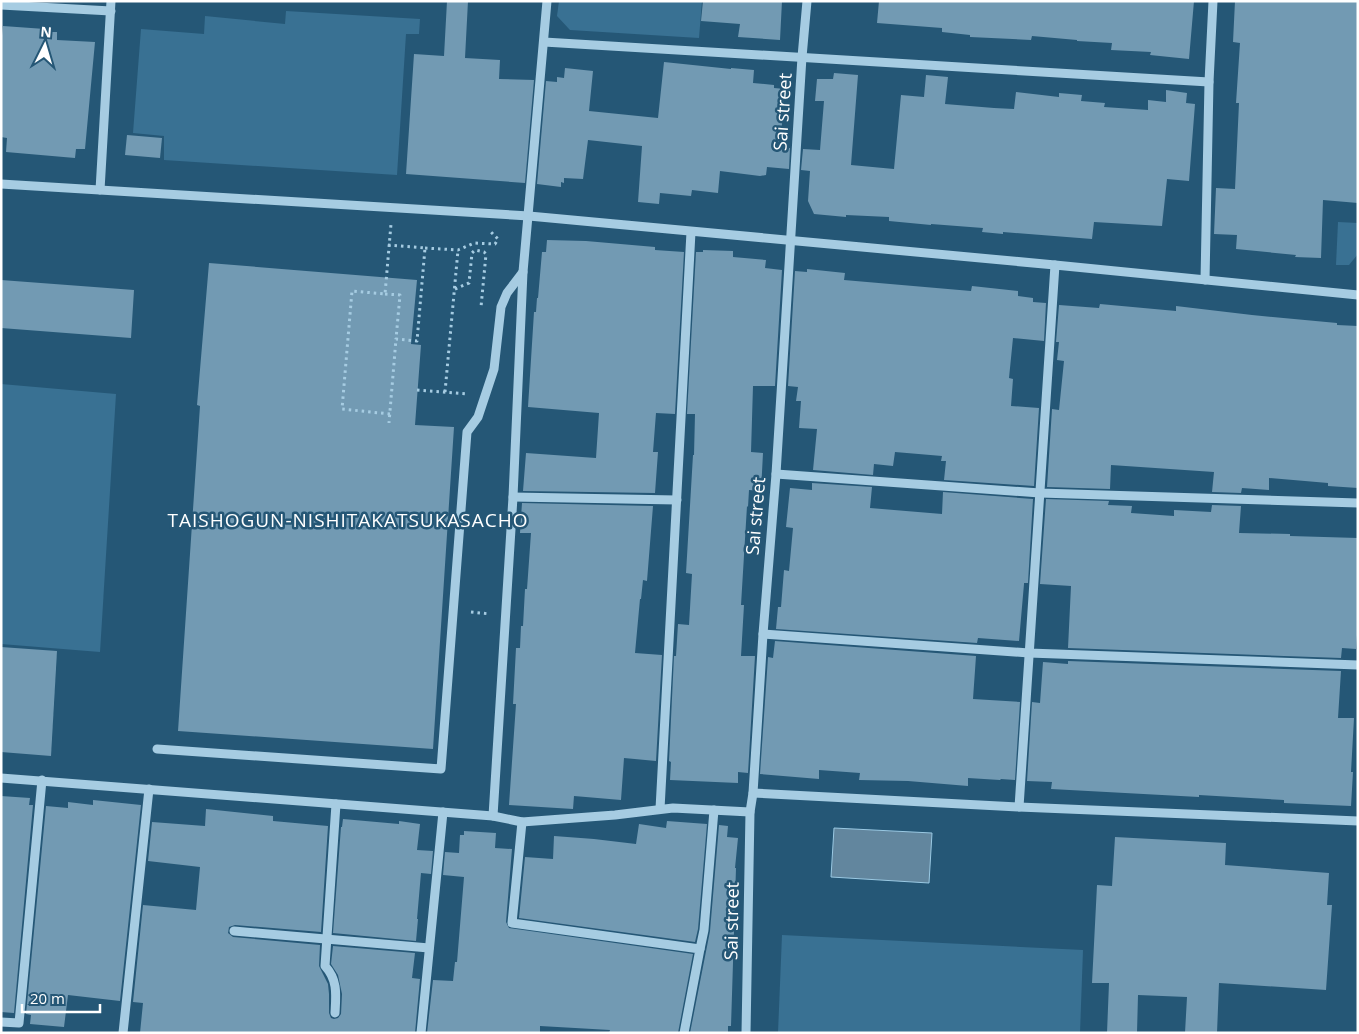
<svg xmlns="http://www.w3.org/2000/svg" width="1359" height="1034" viewBox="0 0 1359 1034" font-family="'Open Sans',sans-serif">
<rect width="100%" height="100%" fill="#255776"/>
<g fill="#397193">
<path d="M559,1H702L699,38L570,30L557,16Z"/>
<path d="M286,11L420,19L419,34H406L397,175L164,160V136L133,133L141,29L204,34L205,16L285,24Z"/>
<path d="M1338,222L1358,223V254L1349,265H1336Z"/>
<path d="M1,384L116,394L100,652L1,644Z"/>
<path d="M782,935L1083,950L1080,1033H778Z"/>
</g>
<path fill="#62869e" stroke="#9ac9e3" d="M834,828L932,833L929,883L831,877Z"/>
<g fill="#729ab3">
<path d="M447,1H468L465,58L500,60L499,79L534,80L525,183L406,174L414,54L444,56Z"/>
<path d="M703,1H782L780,40L738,37L740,24L701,21Z"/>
<path d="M879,1H1194L1189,59L1150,55L1151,52L1111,50L1112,43L1077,41V40L1032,36L1031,40L970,37V35L942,32V28L877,23Z"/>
<path d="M1235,1H1358V203L1323,200L1321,258L1295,257L1296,255L1236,249L1237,235L1214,234L1216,188L1235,189L1239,103H1236L1240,43L1233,42Z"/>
<path d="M3,26L45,29V32H57V40L95,42L85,149H76L75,158L6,152L7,138L1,137V45Z"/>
<path d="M664,62L731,69V68L754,70L753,83L774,85V88L785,89L780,147L790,148L789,169L767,167L766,175L760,176L720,171L718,193L692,190L691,196L660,193L659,204L638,202L642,146L588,140L583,179L564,178V183L561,182V187L537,184L546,81L557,82V77L564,78L565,68L593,71L589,111L658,118Z"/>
<path d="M834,73L858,75L851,165L894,169L901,95L924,97L926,75L948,77L945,104L994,108L1014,109L1016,92L1059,97V93L1082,95L1081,101L1105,103L1104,107L1148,110V100L1166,102V90L1187,93L1186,103L1195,104L1189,181L1167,179L1162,226L1094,222L1092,239L1003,232V234L982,232L983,228L931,224V225L889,221V217L846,215V217L814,214L808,201L810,171L801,170L803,149L820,150L824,101H815L817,79H833Z"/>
<path d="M127,135L162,138L160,158L125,155Z"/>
<path d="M547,240L586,241L655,247V250L684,252L675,414L656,413L653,452H658L655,493L523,491L526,453L596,458L599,413L528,407L534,312H536L537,298H538L542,252H546Z"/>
<path d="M703,250L733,251V257L766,260L765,268L782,270L775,386H753L751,452L763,453L761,491L749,490L748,507L747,506L741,605H744L741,656H755L748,773L738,772V783L670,780L671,762L669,761L674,656H676L678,624L689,625L692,574L686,573L693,455H694L695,414H687L696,252H703Z"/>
<path d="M209,263L417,280L411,344L421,345L415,425L454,427L433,749L178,731L200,406L197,405Z"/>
<path d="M807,269L845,273L844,280L971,291L972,286L1018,291V296L1033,298V302L1046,303L1044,341L1013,338L1009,378L1013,379L1011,406L1039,408L1034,486L944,480L946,461H941L942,456L895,452L893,466L874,464L873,475L813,470L817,429L799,428L801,401H796L798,387L788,386L795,271L807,272Z"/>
<path d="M1,280L134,290L131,338L1,328Z"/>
<path d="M1100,304L1176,311V306L1252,315L1337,323V325L1358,326V488L1328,486V483L1269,478V490L1242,488L1241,493L1212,492L1214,472L1111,465L1110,489L1047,487L1052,409L1059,410L1064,361L1057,360L1059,342H1056L1059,305L1099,308Z"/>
<path d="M812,483L872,487L870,508L942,514L943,492L1033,499L1028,583H1024V584L1019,641L978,638L977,643L776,629L778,607H781L784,570L789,571L793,528L786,527L790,488L812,490Z"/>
<path d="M1046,499L1109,501L1108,505L1132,506L1131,513L1174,516V510L1211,512L1212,505L1241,506L1239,533L1290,534V536L1358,538V621L1356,649L1342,648L1341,658L1068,648L1071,586L1040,584Z"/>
<path d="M522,503L653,506L647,581L643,580L641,599H640L635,653L662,655L656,761L624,758L621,800L574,796L573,809L509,805L516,704H513L516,648H520L521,626H523L525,589H527L531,533H520Z"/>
<path d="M775,641L976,656L973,699L1020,702L1015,780L1001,779L1000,780L968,778V786L908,781L859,780L860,773L819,770V779L760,774L768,657L773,658Z"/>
<path d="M1,647L57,651L51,756L1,752Z"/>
<path d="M1068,661L1341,671L1338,718H1354L1351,772H1353L1351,806L1284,803V800L1199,795V797L1051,789L1052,782L1027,781L1032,702L1040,703L1043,662L1068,664Z"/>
<path d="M1,796L30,798L29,805H33L14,1013L1,1012Z"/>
<path d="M93,800L141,805L120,1001L68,995L64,1027L30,1024L31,1015L26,1014L46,806L68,808V802L93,805Z"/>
<path d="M206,809L273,816V821L328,826L321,932L235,925L229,927L228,933L233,937L320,945L319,966L328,984L329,994V1013L331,1018L334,1019L338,1018L341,1014L342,994L338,975L331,964L333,946L415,953L412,978L420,979L415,1033H140L143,1003L133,1002L143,905L196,910L200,867L148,861L152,822L205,826Z"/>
<path d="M343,819L399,824V821L420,824L417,850L433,851L431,874L421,873L417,919H418L416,941L333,933L341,827H342Z"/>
<path d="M667,821L707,824L698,929L695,942L519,918L525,857L553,859L554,836L594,839L636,844L639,824L666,828Z"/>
<path d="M719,825L728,826L727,837L738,838L735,868H736L731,1026H728V1033H690L710,931Z"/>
<path d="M464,831L496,833L495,848L512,849L506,922L509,928L693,954L678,1033H609L610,1030L540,1026V1033H427L433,980L453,981L455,962H457L464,877L443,875L445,852L459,853L460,835H464Z"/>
<path d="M1115,837L1226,843L1225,865L1329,873L1327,905H1332L1326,990L1219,983L1217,1033H1185L1187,997L1138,995L1137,1033H1107L1109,983H1092L1097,885L1112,886Z"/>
</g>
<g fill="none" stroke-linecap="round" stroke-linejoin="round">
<g stroke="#a6cce2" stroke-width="3" stroke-dasharray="2.5 4" stroke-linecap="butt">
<path d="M388,245L425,248L417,341L396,339L389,423"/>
<path d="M425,248L458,250L474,243L495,244L498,239L491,232"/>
<path d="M455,289L469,283L472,253L475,250L484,252L486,254L481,307"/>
<path d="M385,294L400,295L396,339"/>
<path d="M417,390L468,394"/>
<path d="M445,392L458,250"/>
<path d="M390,414L342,409L352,291L385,294L391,224"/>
<path d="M471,612L490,614"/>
</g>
<g stroke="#a6cce2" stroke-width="9">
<path d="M1,5L111,11"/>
<path d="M544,42L1209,82"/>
<path d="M1,184L529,216L1055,265L1358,295"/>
<path d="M100,190L111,1"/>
<path d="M1205,280L1209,82L1213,1"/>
<path d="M776,474L1040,493L1358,503"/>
<path d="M513,497L677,500"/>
<path d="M763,634L1029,653L1358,665"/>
<path d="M157,749L441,769L467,432L478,417L494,369L501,307L507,293L523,272"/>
<path d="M1,778L493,816L522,822L615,815L673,808L750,812"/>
<path d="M753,793L1019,807L1358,821"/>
<path d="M1019,807L1055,265"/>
<path d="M660,809L691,232"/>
<path d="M493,816L513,497L523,272L547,1"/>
<path d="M522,822L512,923L700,949L684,1033"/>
<path d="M234,931L429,948"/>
<path d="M700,949L704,930L714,810"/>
<path d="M335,1013C336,995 338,980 325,966L336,804"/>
<path d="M1,1022L19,1023L42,780"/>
<path d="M123,1033L149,789"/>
<path d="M421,1033L443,812"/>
<path d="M746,1033L750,812L753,793L763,634L776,474L802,57L807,1"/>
</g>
</g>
<g text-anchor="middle" stroke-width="5" stroke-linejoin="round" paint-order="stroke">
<g font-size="18" fill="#fff" stroke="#255776">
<text transform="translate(783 112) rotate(-86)" y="6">Sai street</text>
<text transform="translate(756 516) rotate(-85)" y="6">Sai street</text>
<text transform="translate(732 921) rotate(-89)" y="6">Sai street</text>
</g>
<g font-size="19" letter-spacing="1" fill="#fff" stroke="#255776">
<text x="348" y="527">TAISHOGUN-NISHITAKATSUKASACHO</text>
</g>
</g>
<rect width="1359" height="1034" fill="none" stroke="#ffffff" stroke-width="5"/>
<g transform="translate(45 45) rotate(5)" stroke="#255776" stroke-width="4" paint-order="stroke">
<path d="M0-4L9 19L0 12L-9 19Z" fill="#ffffff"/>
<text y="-8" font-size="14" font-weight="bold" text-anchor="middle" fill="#ffffff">N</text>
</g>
<path d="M22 1004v8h78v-8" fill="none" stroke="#ffffff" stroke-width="2.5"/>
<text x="30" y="1004" font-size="15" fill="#ffffff" stroke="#255776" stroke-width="4" paint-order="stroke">20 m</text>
</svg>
